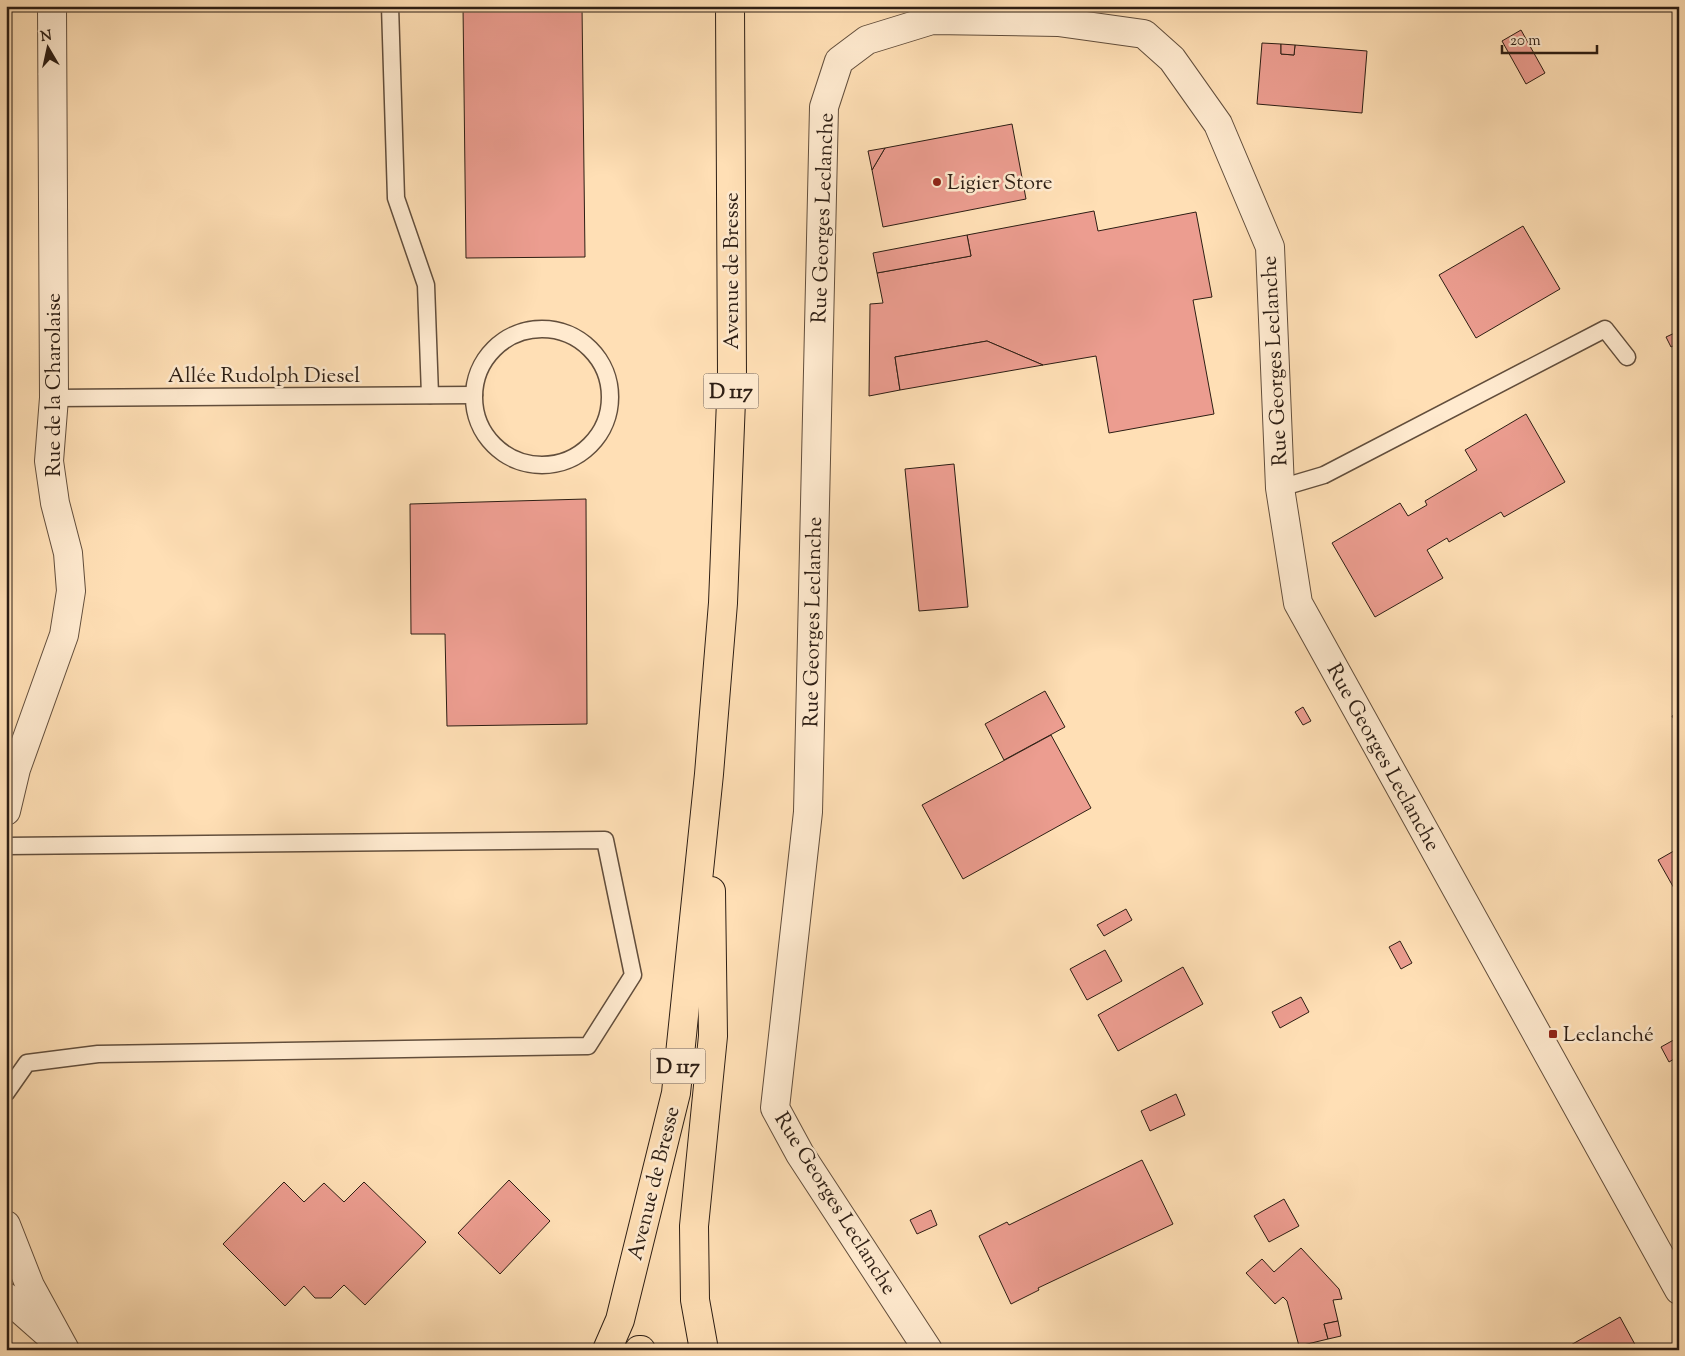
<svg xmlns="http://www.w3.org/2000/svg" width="1685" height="1356" viewBox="0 0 1685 1356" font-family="'Sorts Mill Goudy',serif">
<rect width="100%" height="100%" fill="#ffdfb5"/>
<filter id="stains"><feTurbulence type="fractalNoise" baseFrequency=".004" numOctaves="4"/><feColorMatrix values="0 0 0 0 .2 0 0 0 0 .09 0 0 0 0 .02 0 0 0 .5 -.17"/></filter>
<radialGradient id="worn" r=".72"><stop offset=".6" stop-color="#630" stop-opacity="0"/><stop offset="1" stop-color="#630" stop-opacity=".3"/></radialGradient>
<g fill="#ec9d90" stroke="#2d1e14">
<path d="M463,6H582L585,257L466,258Z"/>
<path d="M1521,30L1545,73L1526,84L1502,41Z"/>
<path d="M1262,43L1281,44V54L1294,55L1295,45L1367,51L1362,113L1257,104Z"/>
<path d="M1281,44L1295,45L1294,55L1281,54Z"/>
<path d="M1012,124L1026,199L883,227L872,170L885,148Z"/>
<path d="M885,148L872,170L868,151Z"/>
<path d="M1094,211L1098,231L1196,212L1212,297L1193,300L1214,414L1109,433L1096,356L1043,365L987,341L895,357L900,390L869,396L870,304L883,303L877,273L971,256L967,235Z"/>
<path d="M1523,226L1560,289L1476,338L1439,275Z"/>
<path d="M967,235L971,256L877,273L873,253Z"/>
<path d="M1679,331V343L1671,347L1666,337Z"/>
<path d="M987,341L1043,365L900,390L895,357Z"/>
<path d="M1526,414L1565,482L1504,517L1501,512L1449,542L1447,538L1427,550L1443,578L1375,617L1332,543L1400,503L1408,516L1427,505L1425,501L1477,470L1465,450Z"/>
<path d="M954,464L968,607L919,611L905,469Z"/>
<path d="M586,499L587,724L447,726L445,634H411L410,504Z"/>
<path d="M1045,691L1065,727L1004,760L985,724Z"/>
<path d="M1303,707L1311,721L1303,725L1295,712Z"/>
<path d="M1679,712V728L1672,716Z"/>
<path d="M1051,735L1091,808L963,879L922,805Z"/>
<path d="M1679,848V897L1658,860Z"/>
<path d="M1126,909L1132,920L1104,936L1097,925Z"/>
<path d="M1400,941L1412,963L1401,969L1389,947Z"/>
<path d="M1105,950L1122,981L1087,1000L1070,969Z"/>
<path d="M1183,967L1203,1004L1118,1051L1098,1015Z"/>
<path d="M1301,997L1309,1012L1280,1028L1272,1012Z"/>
<path d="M1679,1037V1056L1669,1062L1661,1047Z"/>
<path d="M1176,1094L1185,1115L1150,1131L1141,1111Z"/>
<path d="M1142,1160L1173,1224L1038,1288L1039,1290L1011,1304L979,1236L1007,1222L1009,1225Z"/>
<path d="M509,1180L550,1221L500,1274L458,1233Z"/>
<path d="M284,1182L304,1202L324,1183L344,1202L364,1182L426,1242L365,1305L344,1285L331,1298H315L304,1286L285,1306L223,1244Z"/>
<path d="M1284,1199L1299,1226L1269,1242L1254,1216Z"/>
<path d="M931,1210L937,1225L917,1234L910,1220Z"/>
<path d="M1301,1248L1339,1289L1342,1299L1333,1300L1338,1321L1324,1324L1328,1339L1299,1346L1287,1301L1283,1297L1275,1304L1246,1273L1262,1259L1274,1272Z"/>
<path d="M1620,1317L1638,1350H1562Z"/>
<path d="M1338,1321L1341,1336L1328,1339L1324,1324Z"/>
</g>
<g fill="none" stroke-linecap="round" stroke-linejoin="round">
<defs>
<g id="lane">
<path d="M390,6L396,198L426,285L430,395"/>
<circle cx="542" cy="397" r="68"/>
<path d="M54,398L474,395"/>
<path d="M1280,488L1324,475L1605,329L1627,357"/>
<path d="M6,846L605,840L633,975L588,1046L98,1054L27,1063L6,1093"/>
</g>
<g id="street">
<path d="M6,811L16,769L64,635L71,591L68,553L55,503L49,461L54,398L52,6"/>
<path d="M6,1225L30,1286L65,1350"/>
<path d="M6,1297L48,1334"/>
<path d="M928,1350L800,1154L775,1108L808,812L824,107L839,61L867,40L932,20L1058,22L1144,34L1172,59L1218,124L1270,247L1280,488L1298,603L1679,1290"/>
</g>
<g id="primary">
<path d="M607,1350L620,1320L676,1093L709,774L723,603L732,375L730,6"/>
<path d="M639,1350H641"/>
<path d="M704,1350L695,1300L694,1226L713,1036L711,891"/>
</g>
</defs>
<use href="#lane" stroke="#624e3c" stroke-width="19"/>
<use href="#street" stroke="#624e3c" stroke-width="30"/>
<use href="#primary" stroke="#2d1e14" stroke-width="30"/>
<use href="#lane" stroke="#ffeacf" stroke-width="16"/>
<use href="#street" stroke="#ffeacf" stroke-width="28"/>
<use href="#primary" stroke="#ffdfb5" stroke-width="28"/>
</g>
<g fill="#8f2418" stroke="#ffeacf" stroke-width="2">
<circle cx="937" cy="182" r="5"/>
<rect x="1548" y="1029" width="10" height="10" rx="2.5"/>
</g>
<g text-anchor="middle" stroke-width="5" stroke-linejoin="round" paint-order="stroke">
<g fill="#ffeacf" stroke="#6c5b4c" stroke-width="1">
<rect x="703.5" y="373.5" width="55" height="35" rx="4"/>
<rect x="650.5" y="1048.5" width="55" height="35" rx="4"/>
</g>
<g font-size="20" font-weight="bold" fill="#2d1e14">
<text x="731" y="398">D 117</text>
<text x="678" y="1073">D 117</text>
</g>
<g font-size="21" fill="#2d1e14" stroke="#ffeacf" text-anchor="start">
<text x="947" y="189">Ligier Store</text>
<text x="1563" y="1041">Leclanché</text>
</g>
<g font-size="21" fill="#2d1e14" stroke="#ffeacf">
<text transform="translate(822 218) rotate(-88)" y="7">Rue Georges Leclanche</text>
<text transform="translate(731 271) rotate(-90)" y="7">Avenue de Bresse</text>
<text transform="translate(1274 361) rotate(-93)" y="7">Rue Georges Leclanche</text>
<text x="264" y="382">Allée Rudolph Diesel</text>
<text transform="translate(53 385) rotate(-90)" y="7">Rue de la Charolaise</text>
<text transform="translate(812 622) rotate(-89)" y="7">Rue Georges Leclanche</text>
<text transform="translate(1384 757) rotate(61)" y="7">Rue Georges Leclanche</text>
<text transform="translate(653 1183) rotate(-76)" y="7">Avenue de Bresse</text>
<text transform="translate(836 1203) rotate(58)" y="7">Rue Georges Leclanche</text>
</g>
</g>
<rect width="1685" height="1356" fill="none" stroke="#ffdfb5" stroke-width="25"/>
<rect x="8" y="8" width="1670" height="1341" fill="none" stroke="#2d1e14" stroke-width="2.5"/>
<rect x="12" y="12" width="1660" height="1331" fill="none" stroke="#2d1e14"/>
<g transform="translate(48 48) rotate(351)" stroke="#ffeacf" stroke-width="4" paint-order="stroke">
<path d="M0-4L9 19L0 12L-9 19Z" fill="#2d1e14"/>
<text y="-8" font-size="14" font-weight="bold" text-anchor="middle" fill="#2d1e14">N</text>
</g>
<path d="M1502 45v8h95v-8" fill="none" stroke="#2d1e14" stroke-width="2.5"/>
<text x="1510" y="45" font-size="15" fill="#2d1e14" stroke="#ffeacf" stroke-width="4" paint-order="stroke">20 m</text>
<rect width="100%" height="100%" filter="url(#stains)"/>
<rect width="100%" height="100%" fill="url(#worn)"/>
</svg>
